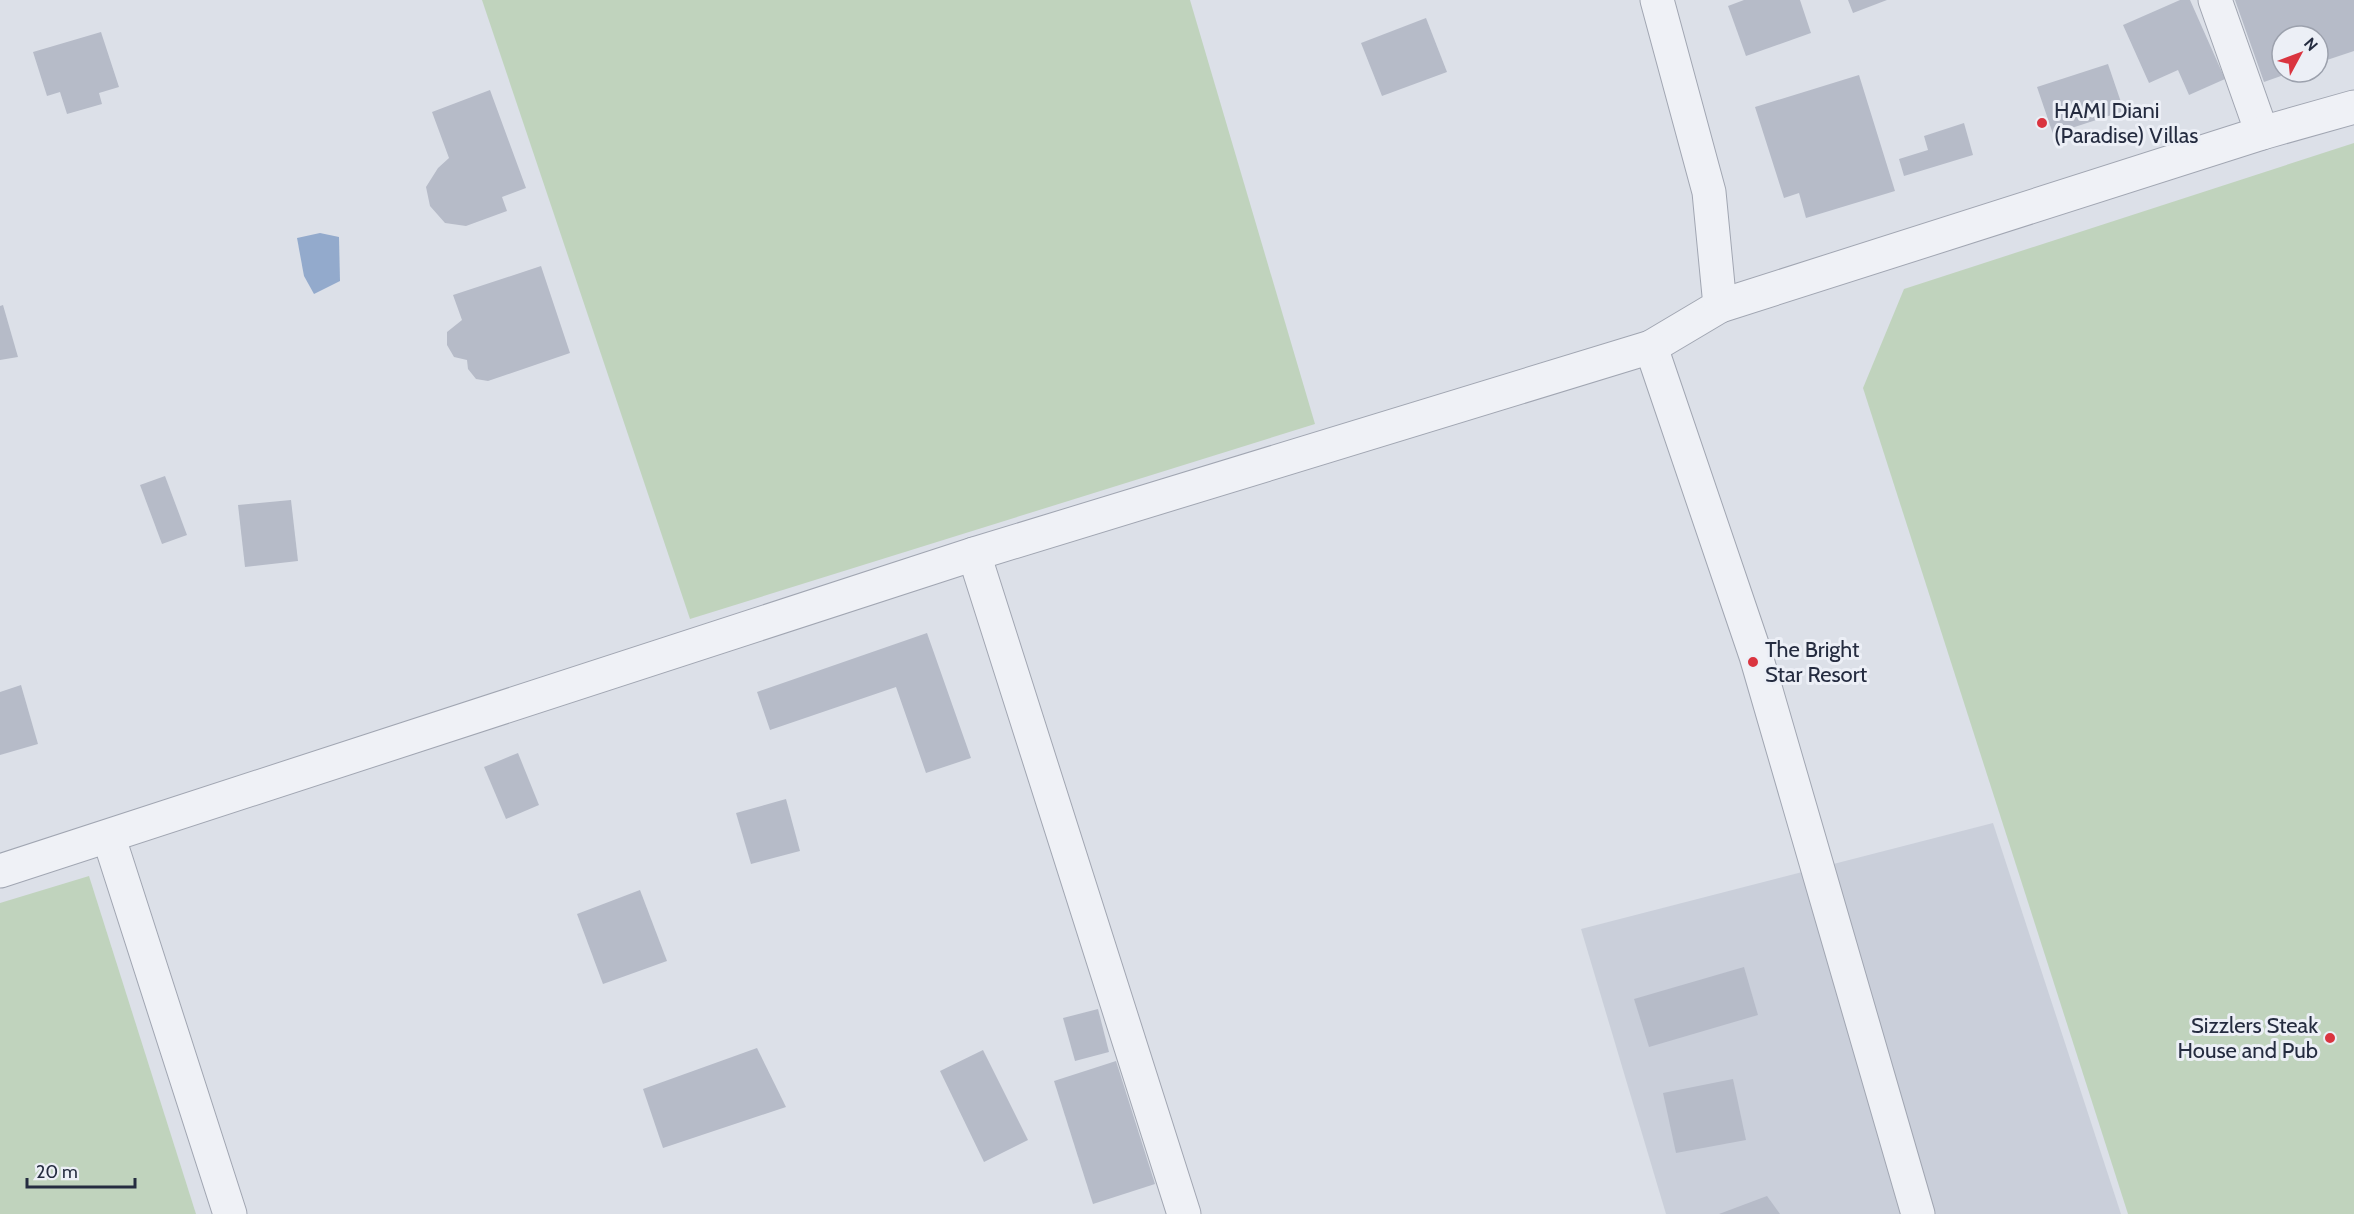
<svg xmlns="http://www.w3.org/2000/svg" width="2354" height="1214" viewBox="0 0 2354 1214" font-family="Cabin,sans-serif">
<rect width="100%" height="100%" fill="#dce0e8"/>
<path fill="#cacfda" d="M1993,823L2121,1214H1666L1581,929Z"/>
<g fill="#c0d3bd">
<path d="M482,0H1190L1315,424L690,619Z"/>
<path d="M2354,143V1214H2128L1863,388L1904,289Z"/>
<path d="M89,876L196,1214H0V903Z"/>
</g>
<path fill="#93aacc" d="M320,233L339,237L340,281L314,294L304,276L297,238Z"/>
<g fill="#b6bbc8">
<path d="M1744,0H1800L1811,33L1746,56L1728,6Z"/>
<path d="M1848,0H1887L1853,13Z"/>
<path d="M2180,0H2190L2225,79L2189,95L2178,70L2149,83L2123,25Z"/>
<path d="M2235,0H2354V51L2318,63V36H2282V72H2292L2264,82Z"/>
<path d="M1426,18L1447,72L1382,96L1361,43Z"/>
<path d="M101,32L119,87L99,93L102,104L67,114L60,92L47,96L33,52Z"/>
<path d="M2108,64L2124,111L2053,134L2037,87Z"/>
<path d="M1859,75L1895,191L1806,218L1799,193L1784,198L1755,107Z"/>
<path d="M490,90L526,188L502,197L507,211L466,226L445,223L430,206L426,187L438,168L449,158L432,112Z"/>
<path d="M1964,123L1973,155L1904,176L1899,159L1928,150L1924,136Z"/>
<path d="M541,266L570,353L488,381L476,379L468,369L467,360L454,357L447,345V332L462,320L453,295Z"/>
<path d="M3,305L18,357L0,360V306Z"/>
<path d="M165,476L187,535L162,544L140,485Z"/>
<path d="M291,500L298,561L245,567L238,505Z"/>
<path d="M927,633L971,758L926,773L896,687L770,730L757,692Z"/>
<path d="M21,685L38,744L0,755V692Z"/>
<path d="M518,753L539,805L506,819L484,767Z"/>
<path d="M786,799L800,851L751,864L736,813Z"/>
<path d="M640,890L667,961L603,984L577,914Z"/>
<path d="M1744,967L1758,1015L1649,1047L1634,999Z"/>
<path d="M1098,1009L1109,1052L1075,1061L1063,1018Z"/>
<path d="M757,1048L786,1107L663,1148L643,1089Z"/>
<path d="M983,1050L1028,1140L984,1162L940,1071Z"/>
<path d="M1116,1061L1155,1184L1093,1204L1054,1081Z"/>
<path d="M1733,1079L1746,1140L1676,1153L1663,1093Z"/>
<path d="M1767,1196L1780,1214H1719Z"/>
</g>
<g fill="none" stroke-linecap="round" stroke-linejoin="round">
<defs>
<g id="minor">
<path d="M1657,0L1709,192L1720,306L1651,347L1756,656L1918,1214"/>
<path d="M2215,0L2262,133"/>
<path d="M1720,306L2262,133L2354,107"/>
<path d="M974,554L1184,1214"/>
<path d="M109,838L230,1214"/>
<path d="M0,871L974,554L1651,347"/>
</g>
</defs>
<use href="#minor" stroke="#a1a6b2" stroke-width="35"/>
<use href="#minor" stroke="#eff1f6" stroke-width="33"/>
</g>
<g fill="#da343f" stroke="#eceff6" stroke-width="2">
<circle cx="2042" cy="123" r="6"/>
<circle cx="1753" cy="662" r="6"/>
<circle cx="2330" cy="1038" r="6"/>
</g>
<g text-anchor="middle" stroke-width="6" stroke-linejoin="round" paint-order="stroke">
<g font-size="22" fill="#252c40" stroke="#eceff6" text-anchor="start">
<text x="2054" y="118">HAMI Diani<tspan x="2054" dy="25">(Paradise) Villas</tspan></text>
<text x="1765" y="657">The Bright<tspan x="1765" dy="25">Star Resort</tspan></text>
<text x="2318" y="1033" text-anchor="end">Sizzlers Steak<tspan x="2318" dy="25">House and Pub</tspan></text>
</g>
</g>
<g transform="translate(2300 54) rotate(49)"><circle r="28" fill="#eceff6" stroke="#9ca1ad" stroke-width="1.5"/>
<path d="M0-4.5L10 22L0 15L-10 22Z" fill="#da343f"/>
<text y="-9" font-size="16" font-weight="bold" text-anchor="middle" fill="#252c40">N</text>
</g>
<path d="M27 1178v9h108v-9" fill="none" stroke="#252c40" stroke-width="3"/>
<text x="36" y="1178" font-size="18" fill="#252c40" stroke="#eceff6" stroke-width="4.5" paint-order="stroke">20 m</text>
</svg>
